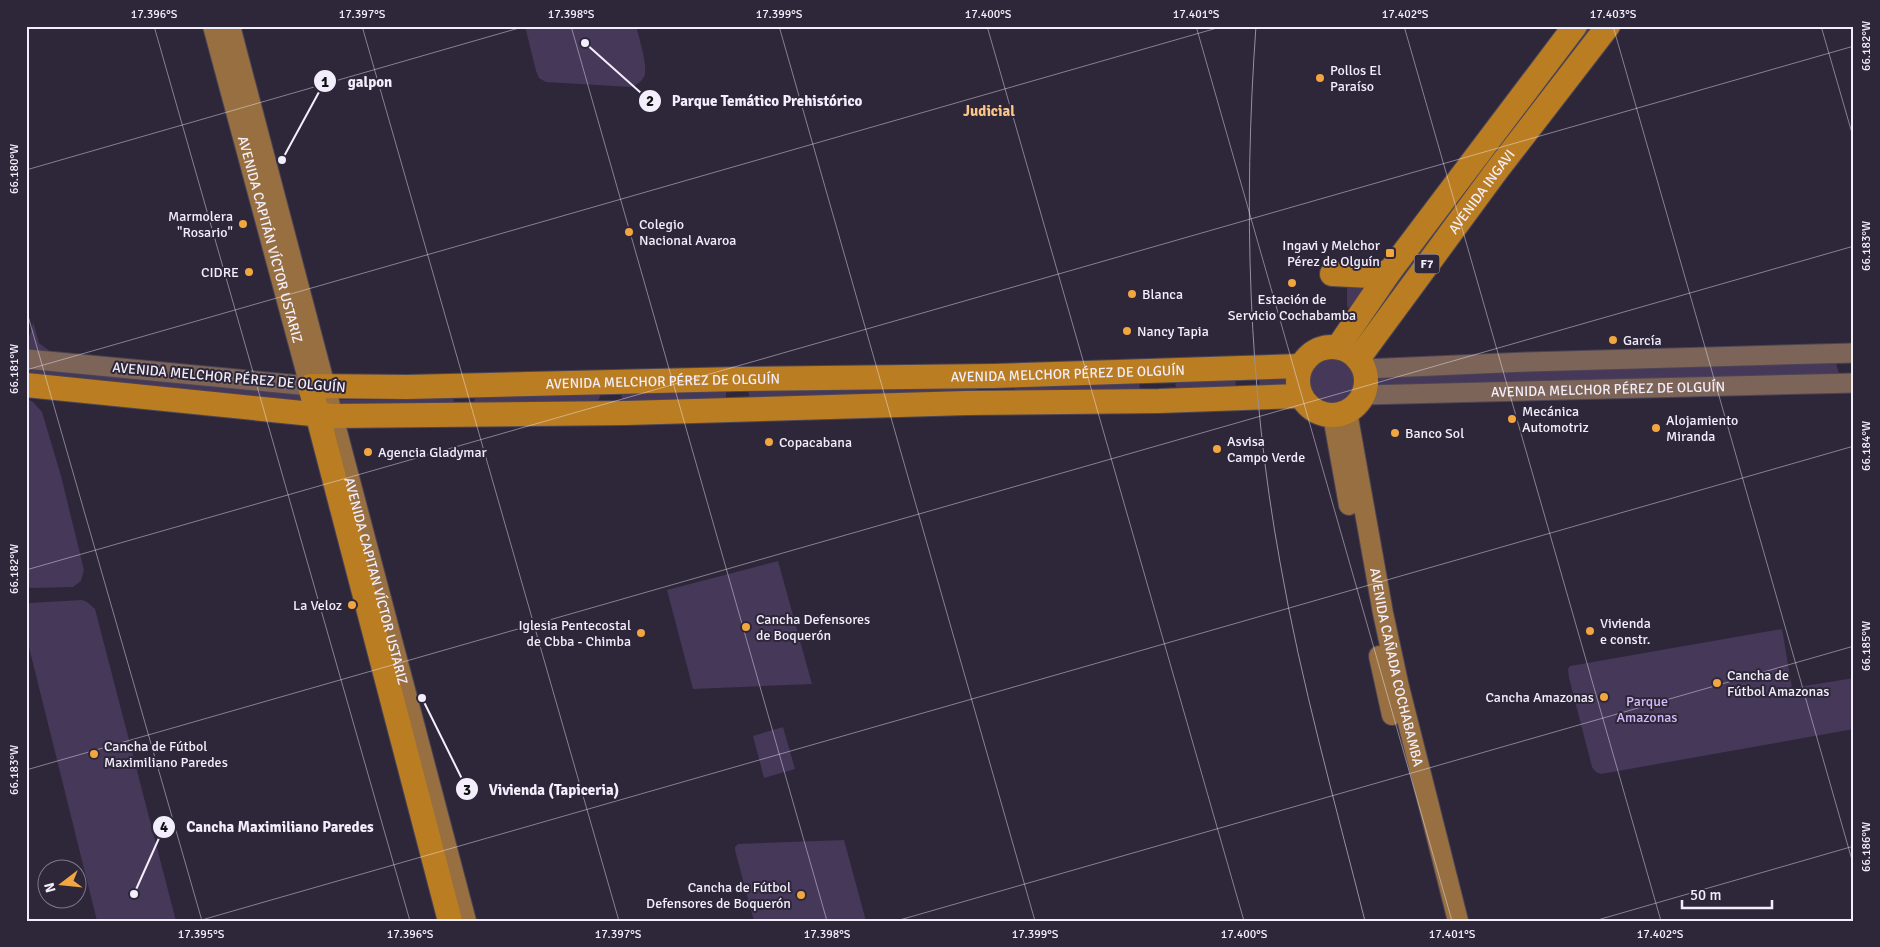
<svg xmlns="http://www.w3.org/2000/svg" width="1880" height="947" viewBox="0 0 1880 947" font-family="Signika,sans-serif">
<rect width="100%" height="100%" fill="#2e273a"/>
<g fill="#453859">
<path d="M525,26H636C639,38 647,62 645,74C643,81 638,84 631,87L546,82L539,78L536,71Z"/>
<path d="M1587,26H1596L1356,342L1370,313Z"/>
<path d="M1347,284H1367L1350,309L1347,306Z"/>
<path d="M33,322L39,343L51,352L26,350C26,340 32,333 33,322Z"/>
<circle cx="1332" cy="381" r="22"/>
<path d="M1836,363L1839,374L1377,387L1381,372Z"/>
<path d="M26,368L301,393L305,406L26,379Z"/>
<path d="M1286,375L1290,379V385L1260,389L1259,377Z"/>
<path d="M1235,377L1236,389L1178,390L1175,384L1178,380Z"/>
<path d="M1139,381L1140,390L1016,394L1014,386Z"/>
<path d="M975,385L977,389L976,394L750,399L748,391Z"/>
<path d="M726,390V399L623,402L621,394Z"/>
<path d="M599,392L600,397L596,404L476,406L474,402L476,395Z"/>
<path d="M407,394L452,395L454,400L453,404L338,408L339,400H396Z"/>
<path d="M26,398L33,402L42,412L61,476L84,570L81,581L73,587L31,588L26,586Z"/>
<path d="M778,561L812,684L693,689L667,590Z"/>
<path d="M82,600L87,602L95,609L176,921H97L26,635V606L29,603Z"/>
<path d="M1782,629L1792,688L1854,678V729L1601,774L1596,772L1592,767L1569,678L1568,669L1570,666Z"/>
<path d="M783,727L795,769L764,778L753,736Z"/>
<path d="M844,840L866,921H754L735,850V847L738,844Z"/>
</g>
<g fill="none" stroke-linecap="round" stroke-linejoin="round">
<defs>
<g id="secondary">
<path d="M26,359L310,386"/>
<path d="M1364,369L1527,362L1854,353"/>
<path id="s1" d="M1363,395L1854,383"/>
</g>
<g id="primary">
<path id="s2" d="M213,26L310,386"/>
<path id="s3" d="M230,26L466,921"/>
<path id="s4" d="M1347,412L1383,613L1399,687L1458,921"/>
<path d="M1333,416L1349,505"/>
<path d="M1379,656L1392,715"/>
</g>
<g id="highway">
<path d="M1332,274L1371,276L1390,271"/>
<circle cx="1332" cy="381" r="34"/>
<path d="M1338,347L1390,271L1575,26"/>
<path id="s5" d="M1358,359L1497,170L1608,26"/>
<path d="M26,385L332,416L626,413L967,403L1159,401L1301,396"/>
<path id="s6" d="M450,921L310,386L407,387L739,379L993,376L1301,366"/>
</g>
</defs>
<use href="#secondary" stroke="#4c4555" stroke-width="21"/>
<use href="#primary" stroke="#4c4555" stroke-width="22"/>
<use href="#highway" stroke="#4c4555" stroke-width="26"/>
<use href="#secondary" stroke="#7d6458" stroke-width="19"/>
<use href="#primary" stroke="#976f41" stroke-width="20"/>
<use href="#highway" stroke="#bb7d21" stroke-width="24"/>
<path stroke="#958f9f" stroke-width="1" d="M1256,26C1243,205 1248,386 1280,562C1301,683 1335,802 1365,921"/>
</g>
<path fill="none" stroke="#f3eefb" stroke-width="1" stroke-opacity="0.45" d="M154,26L410,921M362,26L619,921M571,26L827,921M779,26L1035,921M987,26L1244,921M1196,26L1452,921M1404,26L1661,921M1613,26L1854,867M1821,26L1854,140M26,170L526,26M26,309L202,921M26,370L1224,26M26,570L1854,46M26,770L1854,246M198,921L1854,446M896,921L1854,646M1594,921L1854,846"/>
<g fill="#f1a63f" stroke="#2e273a" stroke-width="2">
<circle cx="1320" cy="78" r="5"/>
<circle cx="243" cy="224" r="5"/>
<circle cx="629" cy="232" r="5"/>
<rect x="1385" y="248" width="10" height="10" rx="2.5"/>
<circle cx="249" cy="272" r="5"/>
<circle cx="1292" cy="283" r="5"/>
<circle cx="1132" cy="294" r="5"/>
<circle cx="1127" cy="331" r="5"/>
<circle cx="1613" cy="340" r="5"/>
<circle cx="1512" cy="419" r="5"/>
<circle cx="1656" cy="428" r="5"/>
<circle cx="1395" cy="433" r="5"/>
<circle cx="769" cy="442" r="5"/>
<circle cx="1217" cy="449" r="5"/>
<circle cx="368" cy="452" r="5"/>
<circle cx="352" cy="605" r="5"/>
<circle cx="746" cy="627" r="5"/>
<circle cx="1590" cy="631" r="5"/>
<circle cx="641" cy="633" r="5"/>
<circle cx="1717" cy="683" r="5"/>
<circle cx="1604" cy="697" r="5"/>
<circle cx="94" cy="754" r="5"/>
<circle cx="801" cy="895" r="5"/>
</g>
<g text-anchor="middle" stroke-width="4" stroke-linejoin="round" paint-order="stroke">
<rect fill="#2e273a" stroke="#b8b2c1" stroke-width="1" x="1414.5" y="254.5" width="25" height="19" rx="4"/>
<g font-size="12" font-weight="bold" fill="#f3eefb">
<text x="1427" y="268">F7</text>
</g>
<g font-size="14" fill="#f3eefb" stroke="#2e273a" text-anchor="start">
<text x="1330" y="75">Pollos El<tspan x="1330" dy="16">Paraíso</tspan></text>
<text x="233" y="221" text-anchor="end">Marmolera<tspan x="233" dy="16">"Rosario"</tspan></text>
<text x="639" y="229">Colegio<tspan x="639" dy="16">Nacional Avaroa</tspan></text>
<text x="1380" y="250" text-anchor="end">Ingavi y Melchor<tspan x="1380" dy="16">Pérez de Olguín</tspan></text>
<text x="239" y="277" text-anchor="end">CIDRE</text>
<text x="1142" y="299">Blanca</text>
<text x="1292" y="304" text-anchor="middle">Estación de<tspan x="1292" dy="16">Servicio Cochabamba</tspan></text>
<text x="1137" y="336">Nancy Tapia</text>
<text x="1623" y="345">García</text>
<text x="1522" y="416">Mecánica<tspan x="1522" dy="16">Automotriz</tspan></text>
<text x="1666" y="425">Alojamiento<tspan x="1666" dy="16">Miranda</tspan></text>
<text x="1405" y="438">Banco Sol</text>
<text x="1227" y="446">Asvisa<tspan x="1227" dy="16">Campo Verde</tspan></text>
<text x="779" y="447">Copacabana</text>
<text x="378" y="457">Agencia Gladymar</text>
<text x="342" y="610" text-anchor="end">La Veloz</text>
<text x="756" y="624">Cancha Defensores<tspan x="756" dy="16">de Boquerón</tspan></text>
<text x="1600" y="628">Vivienda<tspan x="1600" dy="16">e constr.</tspan></text>
<text x="631" y="630" text-anchor="end">Iglesia Pentecostal<tspan x="631" dy="16">de Cbba - Chimba</tspan></text>
<text x="1727" y="680">Cancha de<tspan x="1727" dy="16">Fútbol Amazonas</tspan></text>
<text x="1594" y="702" text-anchor="end">Cancha Amazonas</text>
<text x="104" y="751">Cancha de Fútbol<tspan x="104" dy="16">Maximiliano Paredes</tspan></text>
<text x="791" y="892" text-anchor="end">Cancha de Fútbol<tspan x="791" dy="16">Defensores de Boquerón</tspan></text>
</g>
<g font-size="14" fill="#f3eefb" stroke="#2e273a">
<text dy="5" stroke="none"><textPath href="#s5" startOffset="208">AVENIDA INGAVI</textPath></text>
<text dy="5" stroke="none"><textPath href="#s2" startOffset="221">AVENIDA CAPITÁN VÍCTOR USTARIZ</textPath></text>
<text dy="5" stroke="none"><textPath href="#s6" startOffset="1311">AVENIDA MELCHOR PÉREZ DE OLGUÍN</textPath></text>
<text transform="translate(229 377) rotate(5)" y="5">AVENIDA MELCHOR PÉREZ DE OLGUÍN</text>
<text dy="5" stroke="none"><textPath href="#s6" startOffset="906">AVENIDA MELCHOR PÉREZ DE OLGUÍN</textPath></text>
<text dy="5" stroke="none"><textPath href="#s1" startOffset="245">AVENIDA MELCHOR PÉREZ DE OLGUÍN</textPath></text>
<text dy="5" stroke="none"><textPath href="#s3" startOffset="574">AVENIDA CAPITAN VÍCTOR USTARIZ</textPath></text>
<text dy="5" stroke="none"><textPath href="#s4" startOffset="260">AVENIDA CAÑADA COCHABAMBA</textPath></text>
</g>
<g font-size="14" fill="#d5bafd" stroke="#2e273a">
<text x="1647" y="706">Parque<tspan x="1647" dy="16">Amazonas</tspan></text>
</g>
<g font-size="15" font-weight="bold" fill="#fac586" stroke="#2e273a">
<text x="989" y="116">Judicial</text>
</g>
</g>
<path fill="none" stroke="#f3eefb" stroke-width="2" d="M282 160L325 81M585 43L650 101M422 698L467 789M134 894L164 827"/>
<g fill="#f3eefb" stroke="#2e273a" stroke-width="2">
<circle cx="282" cy="160" r="5"/>
<circle cx="585" cy="43" r="5"/>
<circle cx="422" cy="698" r="5"/>
<circle cx="134" cy="894" r="5"/>
<circle cx="325" cy="81" r="12"/>
<circle cx="650" cy="101" r="12"/>
<circle cx="467" cy="789" r="12"/>
<circle cx="164" cy="827" r="12"/>
</g>
<g font-size="15" text-anchor="middle" font-weight="bold" fill="#111">
<text x="325" y="87">1</text>
<text x="650" y="106">2</text>
<text x="467" y="795">3</text>
<text x="164" y="832">4</text>
</g>
<g font-size="15" text-anchor="middle" font-weight="bold" fill="#f3eefb" stroke="#2e273a" stroke-width="4" stroke-linejoin="round" paint-order="stroke">
<text x="370" y="87">galpon</text>
<text x="767" y="106">Parque Temático Prehistórico</text>
<text x="554" y="795">Vivienda (Tapiceria)</text>
<text x="280" y="832">Cancha Maximiliano Paredes</text>
</g>
<rect width="1880" height="947" fill="none" stroke="#2e273a" stroke-width="55"/>
<g transform="translate(62 884) rotate(254)"><circle r="24" fill="#2e273a" stroke="#7d7787"/>
<path d="M0-4L9 19L0 12L-9 19Z" fill="#f1a63f"/>
<text y="-8" font-size="14" font-weight="bold" text-anchor="middle" fill="#f3eefb">N</text>
</g>
<path d="M1682 900v8h90v-8" fill="none" stroke="#f3eefb" stroke-width="2.5"/>
<text x="1690" y="900" font-size="15" fill="#f3eefb" stroke="#2e273a" stroke-width="4" paint-order="stroke">50 m</text>
<rect x="28" y="28" width="1824" height="892" fill="none" stroke="#f3eefb" stroke-width="2"/>
<g font-size="12" text-anchor="middle" fill="#f3eefb">
<text x="154" y="18">17.396°S</text>
<text x="362" y="18">17.397°S</text>
<text x="571" y="18">17.398°S</text>
<text x="779" y="18">17.399°S</text>
<text x="988" y="18">17.400°S</text>
<text x="1196" y="18">17.401°S</text>
<text x="1405" y="18">17.402°S</text>
<text x="1613" y="18">17.403°S</text>
<text transform="translate(1866 46) rotate(-90)" y="4">66.182°W</text>
<text transform="translate(14 169) rotate(-90)" y="4">66.180°W</text>
<text transform="translate(1866 246) rotate(-90)" y="4">66.183°W</text>
<text transform="translate(14 369) rotate(-90)" y="4">66.181°W</text>
<text transform="translate(1866 446) rotate(-90)" y="4">66.184°W</text>
<text transform="translate(14 569) rotate(-90)" y="4">66.182°W</text>
<text transform="translate(1866 646) rotate(-90)" y="4">66.185°W</text>
<text transform="translate(14 770) rotate(-90)" y="4">66.183°W</text>
<text transform="translate(1866 847) rotate(-90)" y="4">66.186°W</text>
<text x="201" y="938">17.395°S</text>
<text x="410" y="938">17.396°S</text>
<text x="618" y="938">17.397°S</text>
<text x="827" y="938">17.398°S</text>
<text x="1035" y="938">17.399°S</text>
<text x="1244" y="938">17.400°S</text>
<text x="1452" y="938">17.401°S</text>
<text x="1660" y="938">17.402°S</text>
</g>
</svg>
